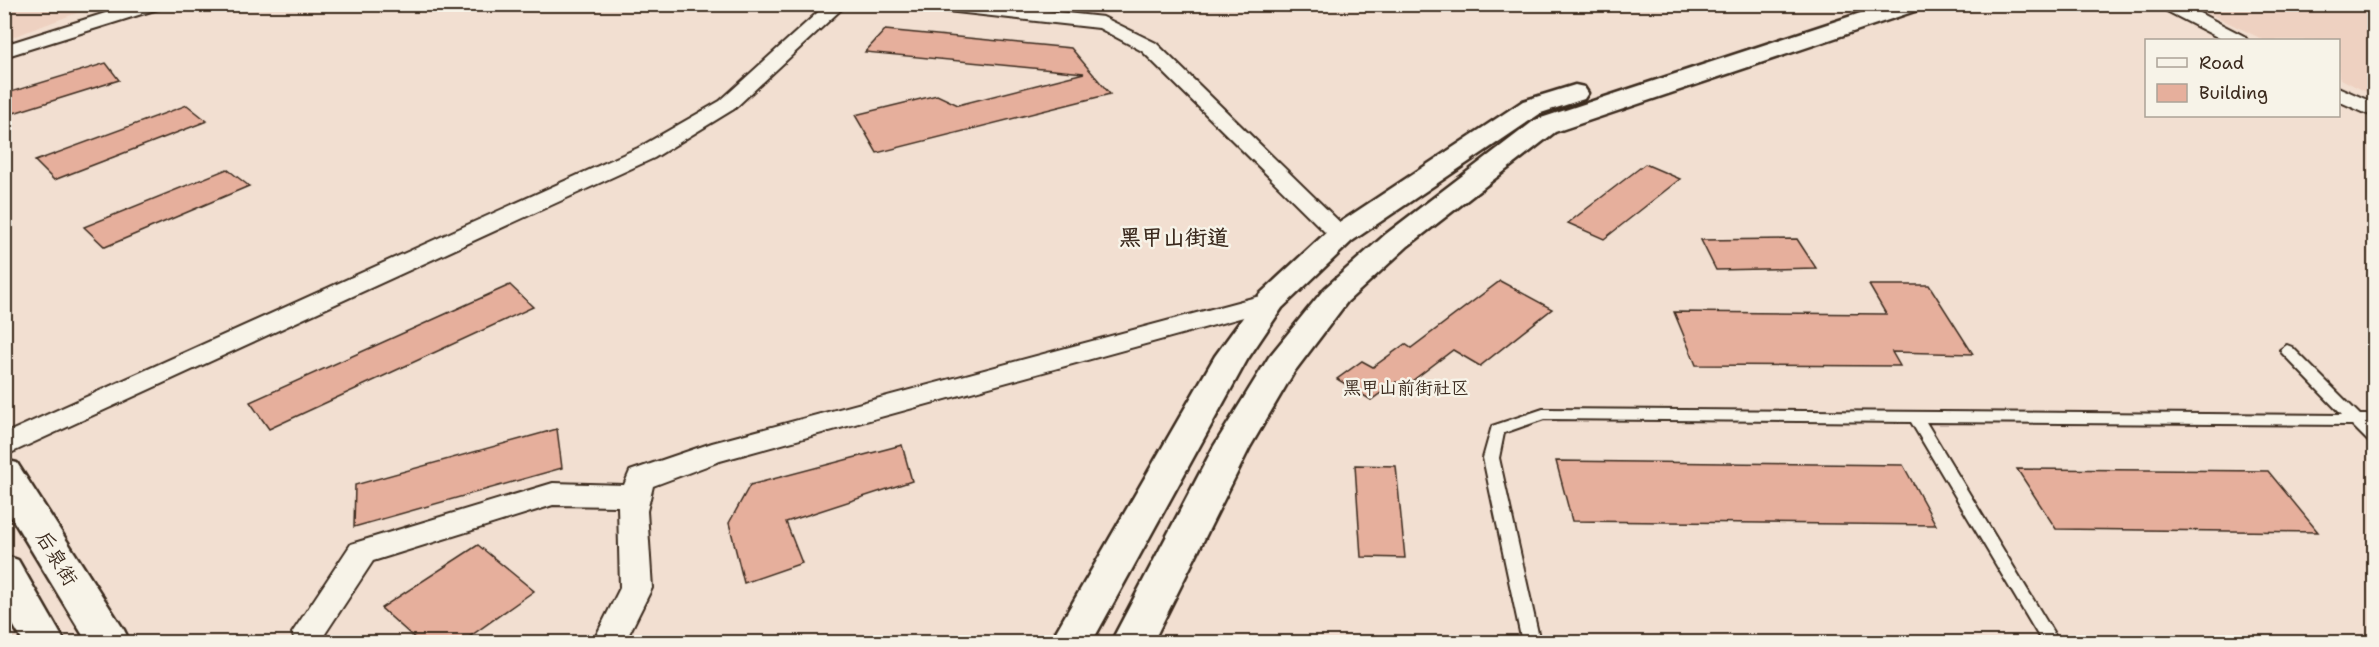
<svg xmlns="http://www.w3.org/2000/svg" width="2379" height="647" viewBox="0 0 2379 647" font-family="'Shantell Sans','LXGW WenKai TC',sans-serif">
<rect width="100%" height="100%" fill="#f2dfd1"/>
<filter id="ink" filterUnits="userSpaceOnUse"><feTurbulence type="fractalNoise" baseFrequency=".0167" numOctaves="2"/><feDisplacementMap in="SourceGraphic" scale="12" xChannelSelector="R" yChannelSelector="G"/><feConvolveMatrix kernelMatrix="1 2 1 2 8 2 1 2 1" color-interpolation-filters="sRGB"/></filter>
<g filter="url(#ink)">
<g fill="#eed1c1">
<path d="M5,4H98V5L5,40Z"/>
<path d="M2192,5H2374V96L2339,78L2338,40H2264Z"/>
</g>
<g fill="#e6af9c" stroke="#3b2a1e" stroke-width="1.5">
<path d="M885,30L1071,48L1110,94L877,153L855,115L937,95L958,105L1084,73L865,52Z"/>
<path d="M106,63L119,80L4,116V94Z"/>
<path d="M187,105L207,121L54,180L35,161Z"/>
<path d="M1645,164L1680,179L1604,239L1568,223Z"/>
<path d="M227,169L249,186L105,247L84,227Z"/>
<path d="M1797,239L1816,268L1716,270L1701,240Z"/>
<path d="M1500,281L1552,309L1480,366L1453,350L1404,387L1396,382L1371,400L1337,379L1362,361L1373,367L1405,344L1411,348Z"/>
<path d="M510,285L533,307L269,429L250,402Z"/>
<path d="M1869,285H1929L1973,354L1892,352L1900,366L1696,365L1674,312L1886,314Z"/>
<path d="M557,429L562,468L354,527L355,485Z"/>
<path d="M902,445L912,481L786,522L802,563L744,583L729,523L750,485Z"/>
<path d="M1556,461L1903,465L1936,525L1572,521Z"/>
<path d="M1355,465L1396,466L1405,558L1361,557Z"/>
<path d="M2017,469L2268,471L2318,532L2056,529Z"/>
<path d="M478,545L534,591L462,642H419L381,608Z"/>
</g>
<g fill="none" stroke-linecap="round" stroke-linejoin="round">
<defs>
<path id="lane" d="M2287,345L2292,347L2360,415H2374V425H2370L2374,430V443L2369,442L2352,425L1926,422L2059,642H2042L1911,422L1544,419L1504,433L1499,458L1540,642H1522L1483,458L1492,426L1543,409L2342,415L2282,353L2280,350Z"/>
<g id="street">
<path d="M134,4H164L161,8L4,57V45Z"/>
<path d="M827,4H847L734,109L654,158L4,456V434L638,148L720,101Z"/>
<path d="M920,4H984L1103,17L1156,43L1353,235L1349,240L1341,242L1333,240L1142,51L1099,28L929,9Z"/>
<path d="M2158,4H2182L2244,36L2247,40H2223L2161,8Z"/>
<path d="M2338,87L2374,103V117L2338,101Z"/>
<path d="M1271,293L1280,295L1283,301L1280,307L720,461L653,486L647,511L652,588L625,642H593L620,588L618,506L553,505L373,561L325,634L328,642H296L292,633L351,544L553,483L624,485L630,471L712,443Z"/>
</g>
<g id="secondary">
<path d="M1888,4H1924L1921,9L1555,132L1408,246L1347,302L1294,372L1250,447L1153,642H1111L1214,446L1269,357L1325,288L1386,234L1535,120Z"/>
<path d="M1575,85L1584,87L1588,93L1584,99L1541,113L1352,241L1282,308L1247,360L1092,642H1050L1215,356L1260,294L1330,229L1523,101Z"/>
<path d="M4,460L17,463L124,630L130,642H87L4,505Z"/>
<path d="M4,555L18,560L65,642H23L4,609Z"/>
</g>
</defs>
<use href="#lane" stroke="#3b2a1e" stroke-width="4"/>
<use href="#street" stroke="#3b2a1e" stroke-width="4"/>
<use href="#secondary" stroke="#3b2a1e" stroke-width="5"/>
<use href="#lane" fill="#f7f3e8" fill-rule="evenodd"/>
<use href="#street" fill="#f7f3e8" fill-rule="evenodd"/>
<use href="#secondary" fill="#f7f3e8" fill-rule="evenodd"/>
</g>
</g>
<g text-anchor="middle" stroke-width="5" stroke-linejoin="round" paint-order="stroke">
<g font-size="18" fill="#3b2a1e" stroke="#f7f3e8">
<text x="1406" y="394">黑甲山前街社区</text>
</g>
<g font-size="20" fill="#3b2a1e" stroke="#f7f3e8">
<text transform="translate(57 558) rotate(59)" y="7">后泉街</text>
</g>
<g font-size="22" font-weight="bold" fill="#3b2a1e" stroke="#f7f3e8">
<text x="1174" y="245">黑甲山街道</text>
</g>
</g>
<rect width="2379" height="647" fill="none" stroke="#f7f3e8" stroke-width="24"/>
<rect x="12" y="12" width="2355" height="623" fill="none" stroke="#3b2a1e" stroke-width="2" filter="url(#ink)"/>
<rect x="2145" y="39" width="195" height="78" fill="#f7f3e8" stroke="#aca397" stroke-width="1.5"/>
<rect x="2157" y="58" width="30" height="9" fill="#f7f3e8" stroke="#aca397" stroke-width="1.5"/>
<text x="2199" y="69" font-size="18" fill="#3b2a1e">Road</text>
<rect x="2157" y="84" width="30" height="18" fill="#e6af9c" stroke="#aca397" stroke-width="1.5"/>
<text x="2199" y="99" font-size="18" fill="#3b2a1e">Building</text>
</svg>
